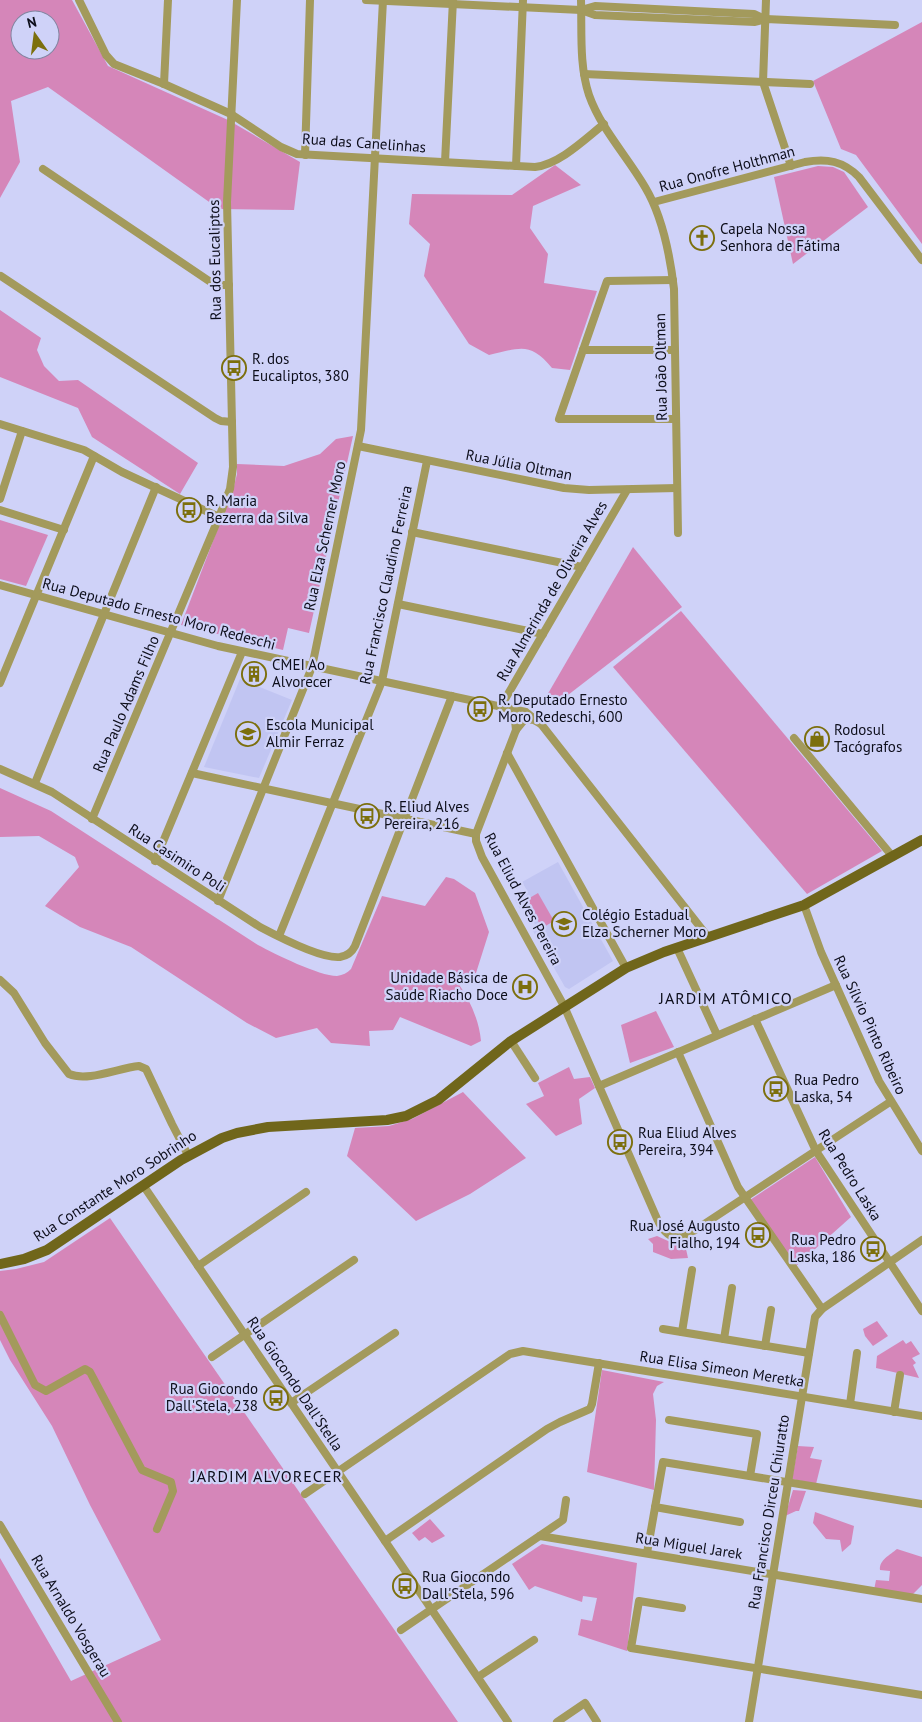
<svg xmlns="http://www.w3.org/2000/svg" width="922" height="1722" viewBox="0 0 922 1722" font-family="'PT Sans',sans-serif">
<rect width="100%" height="100%" fill="#cfd2f8"/>
<g fill="#c1c5f2">
<path d="M240,679L292,700L259,778L204,767Z"/>
<path d="M558,862L613,961L569,989L565,987L533,931L537,928L525,906L520,909L515,900L528,892L522,882Z"/>
</g>
<g fill="#d586b9" fill-rule="evenodd">
<path d="M0,0H72L108,66L228,120L300,162L294,210L219,209L48,87L11,101L20,162L0,198ZM20,20H50V50H20Z"/>
<path d="M922,22V244L856,155L841,149L813,81Z"/>
<path d="M555,165L581,185L533,206L530,228L548,254L544,283L597,291L570,370L552,368C530,341 520,348 489,355L469,344L424,276L430,244L409,224L412,194L512,195Z"/>
<path d="M818,166L833,167L844,172L868,207L793,264L774,177Z"/>
<path d="M0,310L41,338L37,350L44,366L59,381L78,380L198,463L180,494L92,437L78,408L0,377Z"/>
<path d="M353,436L309,633L288,628L283,650L181,625L234,486L237,474V464L284,466L320,454L336,439Z"/>
<path d="M0,520L48,535L26,586L0,579Z"/>
<path d="M633,547L682,607L555,705L546,697Z"/>
<path d="M681,611L882,851L807,894L613,667Z"/>
<path d="M0,788L51,811L258,945C275,954 319,976 337,976C343,975 347,973 351,969L382,896L425,906L446,877L454,879L475,893L489,932L476,973L458,983C470,1000 479,1020 481,1041L471,1046L400,1017L393,1030L369,1031L370,1046L331,1043L317,1028L276,1038L247,1023L131,947L80,927L45,906L79,867L75,857L39,836L0,837Z"/>
<path d="M538,893L554,921L542,928L526,900Z"/>
<path d="M656,1011L674,1047L630,1063L621,1025Z"/>
<path d="M569,1067L574,1079L590,1077L595,1088L579,1099L582,1124L556,1136L526,1104L544,1096L538,1083Z"/>
<path d="M463,1092L526,1158L470,1194L416,1221L347,1156L355,1128L389,1126L412,1119Z"/>
<path d="M815,1157L851,1217L795,1267L750,1200Z"/>
<path d="M110,1218L458,1722H0V1558L71,1681L161,1640L90,1505L52,1426L10,1360L0,1340V1271L16,1269L44,1262Z"/>
<path d="M657,1236L686,1249L688,1258L671,1259L653,1252V1244L648,1239Z"/>
<path d="M877,1321L888,1336L873,1346L865,1336L863,1329Z"/>
<path d="M903,1340L906,1344L911,1341L920,1354L912,1358L916,1363L913,1365L919,1378L876,1368L877,1356Z"/>
<path d="M602,1370L664,1382L657,1386L653,1394L656,1420L654,1490L587,1472Z"/>
<path d="M798,1446L814,1447L810,1458L822,1460L816,1484L792,1479Z"/>
<path d="M793,1490L806,1491L799,1511H796L785,1516Z"/>
<path d="M815,1512L854,1526L851,1544L842,1552L840,1540L826,1539L813,1523Z"/>
<path d="M430,1519L445,1536L432,1543L425,1537L419,1541L412,1533Z"/>
<path d="M542,1544L637,1563L627,1651L578,1635L581,1619L592,1621L597,1598L583,1596L582,1602L535,1586L529,1590L512,1564Z"/>
<path d="M897,1549L922,1557V1585L912,1595L874,1590L876,1580L889,1581L890,1571L880,1570C879,1560 890,1555 897,1549Z"/>
</g>
<g fill="none" stroke-linecap="round" stroke-linejoin="round">
<g stroke="#a39a5c" stroke-width="8">
<path d="M79,0L106,55L114,64L164,84L231,114L281,147L297,154L535,167C560,164 585,139 604,124"/>
<path d="M366,0L581,10L595,15L755,22L766,19L895,25"/>
<path d="M581,0C582,31 579,65 589,95C601,129 627,156 645,187C663,217 670,255 674,289L678,533"/>
<path d="M766,0L763,82L791,166"/>
<path d="M581,10L595,6L754,14L765,19"/>
<path d="M584,74L810,84"/>
<path d="M164,84L168,0"/>
<path d="M305,155L310,0"/>
<path d="M445,162L453,0"/>
<path d="M516,166L523,0"/>
<path d="M43,169L215,285H229"/>
<path d="M654,202L805,162C827,158 843,161 859,177L922,260"/>
<path d="M1,276L215,418L221,421L232,422"/>
<path d="M673,280L607,281L559,419H676"/>
<path d="M583,350H674"/>
<path d="M0,424L84,450L122,472L219,517"/>
<path d="M358,446L564,488L589,490L677,488"/>
<path d="M0,499L22,431"/>
<path d="M0,510L64,530"/>
<path d="M412,532L582,567"/>
<path d="M0,585L218,646L526,712L541,724L708,937"/>
<path d="M398,604L543,634"/>
<path d="M0,683L94,456"/>
<path d="M501,706L627,490"/>
<path d="M505,708C515,713 515,720 516,730"/>
<path d="M541,724L534,720L525,719L516,730L476,834V841L482,857L564,1006L658,1221C664,1233 672,1241 686,1236L890,1102"/>
<path d="M794,738L893,857"/>
<path d="M507,753L626,968"/>
<path d="M0,769L52,792L260,927C277,936 322,959 340,957C347,956 352,952 355,946L452,696"/>
<path d="M192,773L476,834"/>
<path d="M35,783L156,487"/>
<path d="M92,819L219,517L230,489L233,467L227,202L237,0"/>
<path d="M155,861L242,652"/>
<path d="M218,901L312,667L361,430L383,0"/>
<path d="M804,905L821,952L879,1081L922,1151"/>
<path d="M279,936L382,681L427,461"/>
<path d="M677,948L717,1035"/>
<path d="M0,980L14,993L45,1043L69,1074C88,1082 118,1068 139,1066L146,1069L172,1124L188,1155"/>
<path d="M755,1019L816,1151L922,1311"/>
<path d="M511,1041L535,1078"/>
<path d="M678,1052L738,1187L822,1309"/>
<path d="M599,1086L836,985"/>
<path d="M143,1185L508,1722"/>
<path d="M198,1266L306,1192"/>
<path d="M0,1315L35,1385L46,1391L85,1369L90,1372L142,1470L171,1482L173,1491L157,1529"/>
<path d="M663,1329L809,1353"/>
<path d="M682,1332L692,1270"/>
<path d="M724,1339L732,1288"/>
<path d="M765,1346L771,1310"/>
<path d="M212,1357L354,1260"/>
<path d="M291,1403L395,1333"/>
<path d="M850,1404L857,1353"/>
<path d="M894,1412L900,1375"/>
<path d="M669,1420L757,1434L750,1476"/>
<path d="M305,1494L510,1354L523,1351L922,1416"/>
<path d="M655,1507L740,1522"/>
<path d="M0,1525L118,1722"/>
<path d="M540,1536L922,1599"/>
<path d="M385,1541L547,1429L560,1422L590,1409L592,1404L599,1363"/>
<path d="M647,1553L663,1462L922,1504"/>
<path d="M682,1608L639,1601L631,1648L922,1695"/>
<path d="M401,1630L563,1520L566,1500"/>
<path d="M478,1677L534,1640"/>
<path d="M557,1722L585,1703L597,1722"/>
<path d="M749,1722L815,1317L822,1309L922,1240"/>
</g>
<path stroke="#70661b" stroke-width="10" d="M0,1264L24,1259L47,1250L181,1160L222,1138L237,1133L268,1127L387,1120L406,1116L438,1100L511,1041L626,968L664,952L804,905L922,840"/>
</g>
<defs>
<symbol id="church-ring" viewBox="-11 -11 22 22"><circle r="9.5" fill="#cfd2f8" stroke="#7c6f0d" stroke-width="1.5"/><path d="M-1.2-6h2.4v3.5h3.3v2.4h-3.3V6h-2.4V-.1h-3.3v-2.4h3.3Z" fill="#7c6f0d"/></symbol>
<symbol id="bus-ring" viewBox="-11 -11 22 22"><circle r="9.5" fill="#cfd2f8" stroke="#7c6f0d" stroke-width="1.5"/><path d="M-5-6H5V4H4V6H2V4H-2V6H-4V4H-5ZM-3.5-4V0h7V-4ZM-3.5 1.2v1.5H-2V1.2ZM2 1.2v1.5H3.5V1.2Z" fill="#7c6f0d"/></symbol>
<symbol id="building-ring" viewBox="-11 -11 22 22"><circle r="9.5" fill="#cfd2f8" stroke="#7c6f0d" stroke-width="1.5"/><path d="M-4-6H4V6H1V3H-1V6H-4ZM-2.5-4.3h1.7v1.8h-1.7ZM.8-4.3h1.7v1.8H.8ZM-2.5-1h1.7V.8h-1.7ZM.8-1h1.7V.8H.8Z" fill="#7c6f0d"/></symbol>
<symbol id="school-ring" viewBox="-11 -11 22 22"><circle r="9.5" fill="#cfd2f8" stroke="#7c6f0d" stroke-width="1.5"/><path d="M0-5L7-2L0 1L-7-2ZM-4 1L0 2.5L4 1V4Q0 6-4 4Z" fill="#7c6f0d"/></symbol>
<symbol id="shop-ring" viewBox="-11 -11 22 22"><circle r="9.5" fill="#cfd2f8" stroke="#7c6f0d" stroke-width="1.5"/><path d="M-5-2.5h2.3a2.7 3.5 0 0 1 5.4 0H5L5.5 6h-11ZM-1.5-2.5h3a1.5 2.3 0 0 0-3 0Z" fill="#7c6f0d"/></symbol>
<symbol id="hospital-ring" viewBox="-11 -11 22 22"><circle r="9.5" fill="#cfd2f8" stroke="#7c6f0d" stroke-width="1.5"/><path d="M-5-5h3v3.5h4V-5h3V5h-3V1.5h-4V5h-3Z" fill="#7c6f0d"/></symbol>
</defs>
<g fill-rule="evenodd">
<use href="#church-ring" x="688" y="224" width="28" height="28"/>
<use href="#bus-ring" x="220" y="354" width="28" height="28"/>
<use href="#bus-ring" x="175" y="496" width="28" height="28"/>
<use href="#building-ring" x="240" y="660" width="28" height="28"/>
<use href="#bus-ring" x="466" y="695" width="28" height="28"/>
<use href="#school-ring" x="234" y="720" width="28" height="28"/>
<use href="#shop-ring" x="803" y="725" width="28" height="28"/>
<use href="#bus-ring" x="353" y="802" width="28" height="28"/>
<use href="#school-ring" x="550" y="910" width="28" height="28"/>
<use href="#hospital-ring" x="511" y="973" width="28" height="28"/>
<use href="#bus-ring" x="762" y="1075" width="28" height="28"/>
<use href="#bus-ring" x="606" y="1128" width="28" height="28"/>
<use href="#bus-ring" x="744" y="1221" width="28" height="28"/>
<use href="#bus-ring" x="859" y="1235" width="28" height="28"/>
<use href="#bus-ring" x="262" y="1384" width="28" height="28"/>
<use href="#bus-ring" x="391" y="1572" width="28" height="28"/>
</g>
<g text-anchor="middle" stroke-width="4.5" stroke-linejoin="round" paint-order="stroke">
<g font-size="15" fill="#0d0e1b" stroke="#cfd2f8">
<text transform="translate(364 143) rotate(4)" y="5">Rua das Canelinhas</text>
<text transform="translate(727 169) rotate(-15)" y="5">Rua Onofre Holthman</text>
<text transform="translate(215 260) rotate(-91)" y="5">Rua dos Eucaliptos</text>
<text transform="translate(661 367) rotate(-91)" y="5">Rua João Oltman</text>
<text transform="translate(519 465) rotate(11)" y="5">Rua Júlia Oltman</text>
<text transform="translate(325 536) rotate(-78)" y="5">Rua Elza Scherner Moro</text>
<text transform="translate(386 585) rotate(-78)" y="5">Rua Francisco Claudino Ferreira</text>
<text transform="translate(552 591) rotate(-60)" y="5">Rua Almerinda de Oliveira Alves</text>
<text transform="translate(159 614) rotate(15)" y="5">Rua Deputado Ernesto Moro Redeschi</text>
<text transform="translate(126 704) rotate(-67)" y="5">Rua Paulo Adams Filho</text>
<text transform="translate(177 858) rotate(33)" y="5">Rua Casimiro Poli</text>
<text transform="translate(523 899) rotate(62)" y="5">Rua Eliud Alves Pereira</text>
<text transform="translate(870 1025) rotate(65)" y="5">Rua Sílvio Pinto Ribeiro</text>
<text transform="translate(850 1175) rotate(58)" y="5">Rua Pedro Laska</text>
<text transform="translate(115 1186) rotate(-33)" y="5">Rua Constante Moro Sobrinho</text>
<text transform="translate(722 1369) rotate(9)" y="5">Rua Elisa Simeon Meretka</text>
<text transform="translate(295 1384) rotate(56)" y="5">Rua Giocondo Dall'Stella</text>
<text transform="translate(769 1512) rotate(-81)" y="5">Rua Francisco Dirceu Chiuratto</text>
<text transform="translate(689 1546) rotate(9)" y="5">Rua Miguel Jarek</text>
<text transform="translate(71 1616) rotate(59)" y="5">Rua Arnaldo Vosgerau</text>
</g>
<g font-size="15" fill="#0d0e1b" stroke="#cfd2f8" text-anchor="start">
<text x="720" y="234">Capela Nossa<tspan x="720" dy="17">Senhora de Fátima</tspan></text>
<text x="252" y="364">R. dos<tspan x="252" dy="17">Eucaliptos, 380</tspan></text>
<text x="206" y="506">R. Maria<tspan x="206" dy="17">Bezerra da Silva</tspan></text>
<text x="272" y="670">CMEI Ao<tspan x="272" dy="17">Alvorecer</tspan></text>
<text x="498" y="705">R. Deputado Ernesto<tspan x="498" dy="17">Moro Redeschi, 600</tspan></text>
<text x="266" y="730">Escola Municipal<tspan x="266" dy="17">Almir Ferraz</tspan></text>
<text x="834" y="735">Rodosul<tspan x="834" dy="17">Tacógrafos</tspan></text>
<text x="384" y="812">R. Eliud Alves<tspan x="384" dy="17">Pereira, 216</tspan></text>
<text x="582" y="920">Colégio Estadual<tspan x="582" dy="17">Elza Scherner Moro</tspan></text>
<text x="508" y="983" text-anchor="end">Unidade Básica de<tspan x="508" dy="17">Saúde Riacho Doce</tspan></text>
<text x="794" y="1085">Rua Pedro<tspan x="794" dy="17">Laska, 54</tspan></text>
<text x="638" y="1138">Rua Eliud Alves<tspan x="638" dy="17">Pereira, 394</tspan></text>
<text x="740" y="1231" text-anchor="end">Rua José Augusto<tspan x="740" dy="17">Fialho, 194</tspan></text>
<text x="856" y="1245" text-anchor="end">Rua Pedro<tspan x="856" dy="17">Laska, 186</tspan></text>
<text x="258" y="1394" text-anchor="end">Rua Giocondo<tspan x="258" dy="17">Dall'Stela, 238</tspan></text>
<text x="422" y="1582">Rua Giocondo<tspan x="422" dy="17">Dall'Stela, 596</tspan></text>
</g>
<g font-size="16" letter-spacing="1" fill="#0d0e1b" stroke="#cfd2f8">
<text x="726" y="1004">JARDIM ATÔMICO</text>
<text x="267" y="1482">JARDIM ALVORECER</text>
</g>
</g>
<g transform="translate(35 35) rotate(346)"><circle r="24" fill="#cfd2f8" stroke="#8184a0"/>
<path d="M0-4L9 19L0 12L-9 19Z" fill="#7c6f0d"/>
<text y="-8" font-size="14" font-weight="bold" text-anchor="middle" fill="#0d0e1b">N</text>
</g>
</svg>
